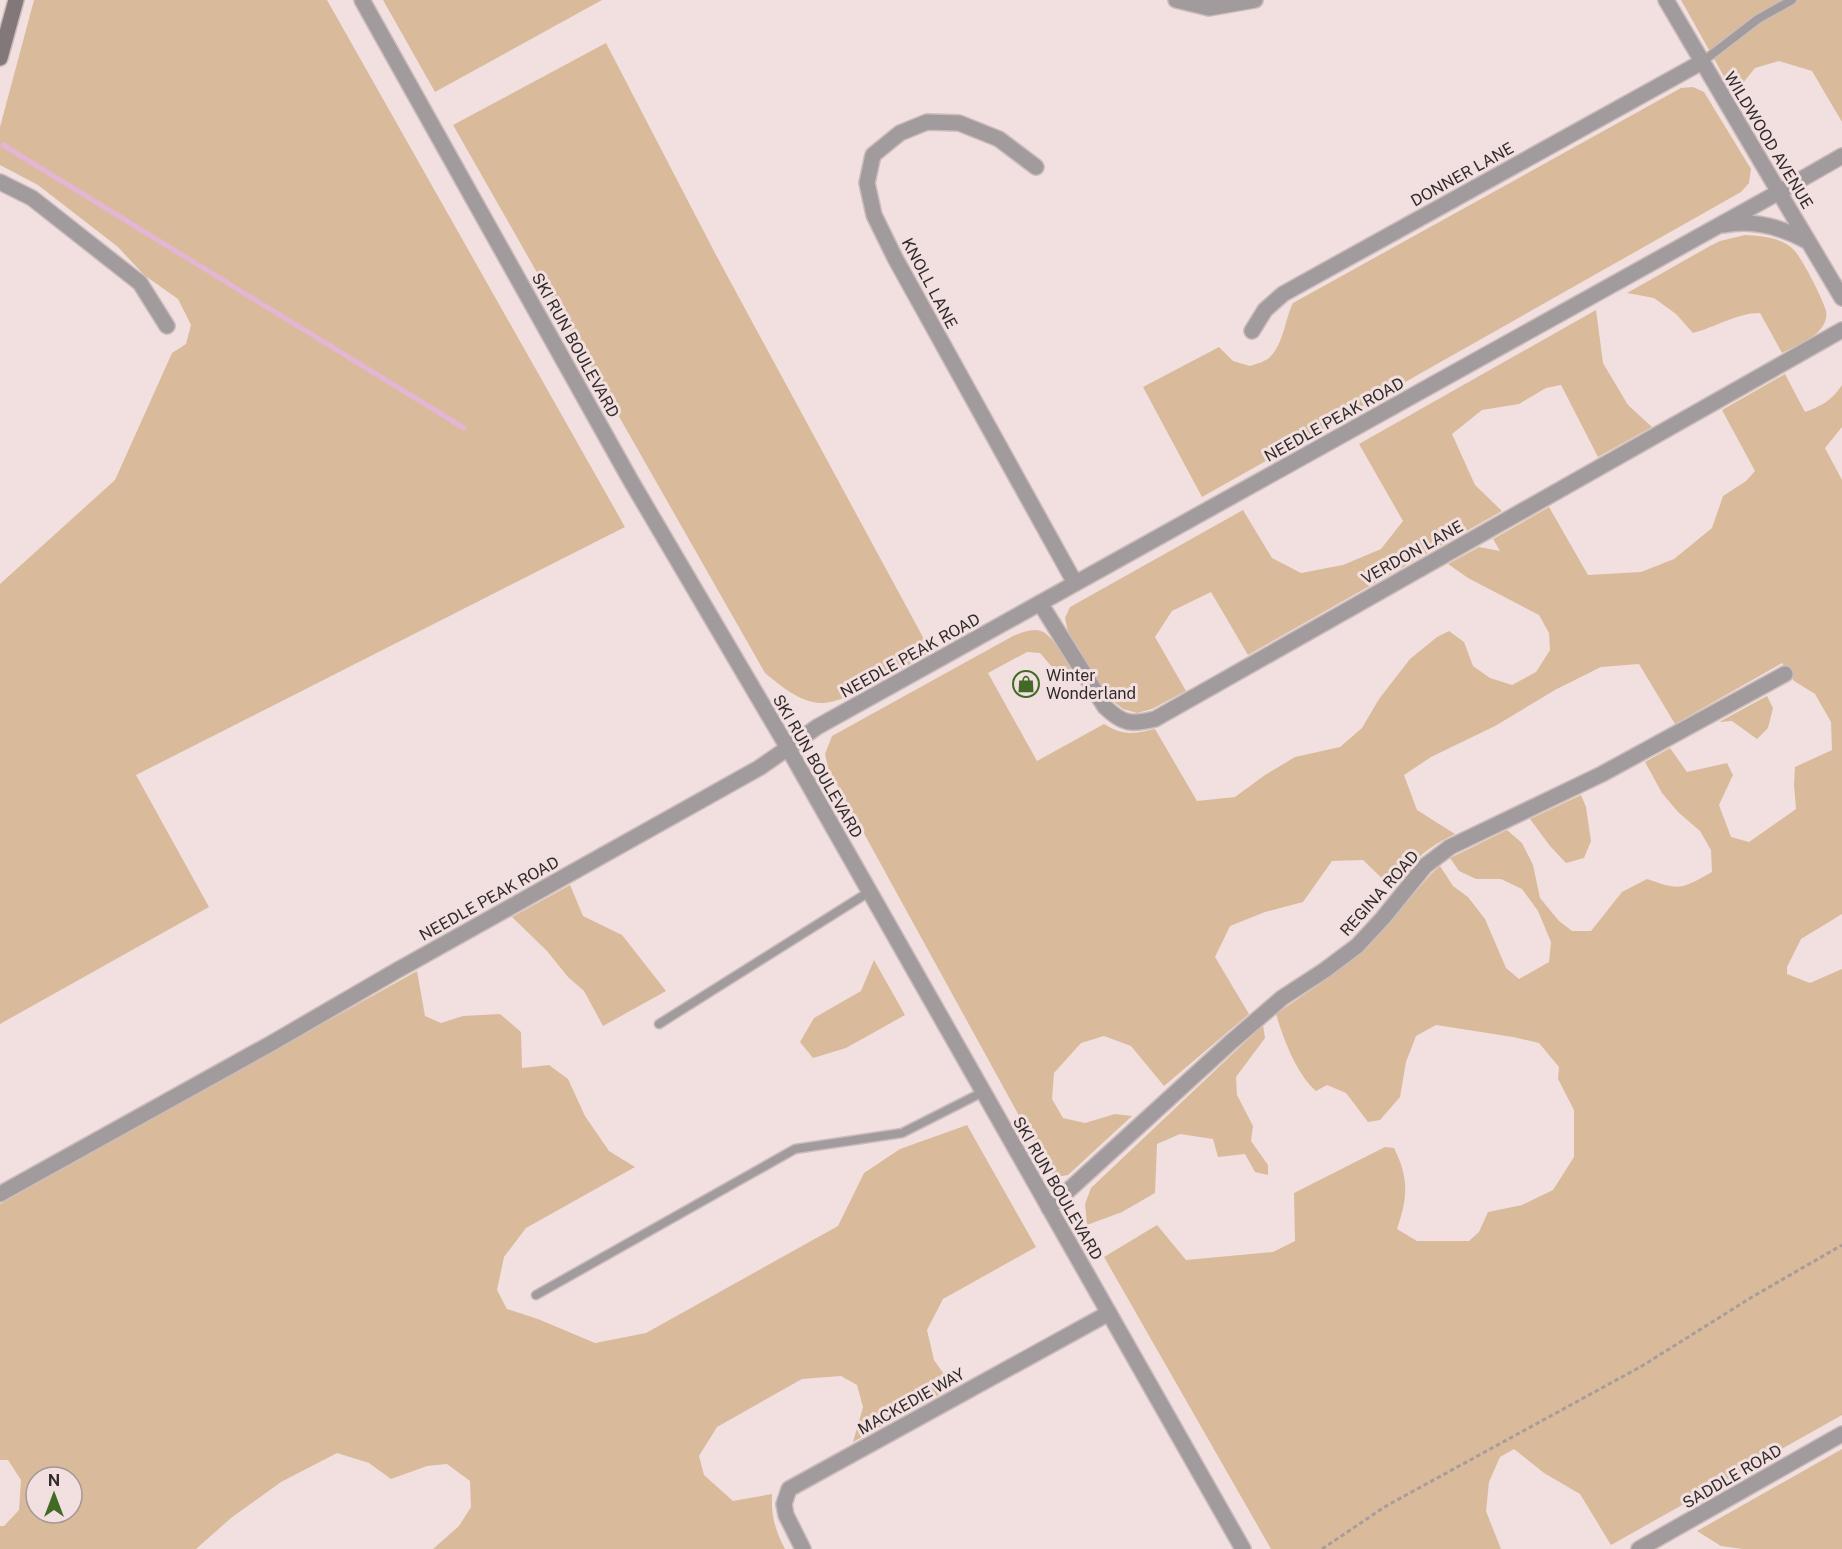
<svg xmlns="http://www.w3.org/2000/svg" width="1842" height="1549" viewBox="0 0 1842 1549" font-family="'Public Sans',sans-serif">
<rect width="100%" height="100%" fill="#f1e0df"/>
<g fill="#d9bb9c" fill-rule="evenodd">
<path d="M34,0H327L625,527L136,775L209,907L0,1024V584L115,480L172,353L186,344L191,325L178,299L144,275L118,247L38,185L0,165V127Z"/>
<path d="M383,0H602L435,92Z"/>
<path d="M1681,0H1842V122L1812,71L1779,61L1755,68L1739,88L1741,107Z"/>
<path d="M606,43L716,255L931,652C908,664 845,705 821,703C799,702 781,686 765,673L453,125Z"/>
<path d="M1693,87L1704,92L1751,169L1749,183L1741,192L1202,497L1143,387L1219,347L1233,361L1250,366C1256,364 1267,361 1271,356C1284,342 1285,319 1293,303L1681,88Z"/>
<path d="M1745,235C1762,236 1780,237 1793,249C1801,256 1823,299 1826,311C1827,315 1826,320 1824,324C1817,338 1796,346 1782,353L1760,313C1737,313 1716,327 1693,333L1676,314L1654,298L1627,293L1710,246L1720,241Z"/>
<path d="M1596,310L1603,363L1628,405L1652,427L1598,457L1561,385L1546,388L1519,404L1482,410L1452,434L1475,485L1502,511L1248,655L1211,592L1172,611L1155,637L1186,691L1152,709L1137,713L1123,709L1108,697L1068,632L1065,618L1070,607L1243,510L1272,558L1301,573L1343,565L1381,549L1403,521L1359,444Z"/>
<path d="M1785,374L1805,412C1822,406 1832,400 1842,385V427L1825,448L1842,480V914L1801,939L1787,967V974L1810,983L1842,969V1415L1611,1545L1580,1494L1544,1473L1514,1449L1500,1457L1489,1482L1486,1511L1501,1549H1271L1104,1257L1157,1225L1186,1260L1273,1252L1295,1241L1294,1193L1385,1147L1394,1148C1409,1178 1408,1197 1397,1229L1417,1241H1469L1479,1232L1488,1212L1522,1205L1553,1190L1574,1157V1110L1558,1079L1559,1067L1539,1043L1513,1037L1436,1025L1416,1036L1406,1062L1400,1097L1380,1120L1368,1122L1346,1093L1327,1085L1316,1091C1297,1075 1283,1038 1276,1014L1331,976L1369,946L1431,874L1440,866L1453,886L1468,897L1485,919L1506,968L1519,979L1549,962L1551,942L1538,911L1522,889L1501,879H1476L1459,871L1450,858L1507,830L1522,843L1533,865L1540,898L1559,921L1572,931H1591L1622,892L1647,879C1681,891 1681,889 1712,872L1711,850L1700,831L1678,812L1662,793L1645,762L1670,748L1687,772L1727,763L1733,775L1719,805L1731,837L1749,842L1796,809L1794,785L1795,767L1832,750L1831,722L1815,694L1794,681L1782,663L1675,724L1639,664L1601,667L1555,690L1495,726L1431,757L1404,775L1417,810L1455,834C1424,849 1412,862 1392,888L1363,860L1332,861L1303,902L1265,912L1230,926L1215,957L1249,1014L1164,1086L1131,1046L1104,1036L1081,1043L1054,1073L1052,1099L1063,1118L1085,1123L1115,1114L1132,1116L1068,1175L1057,1177L1050,1172L828,768L825,754L832,736L1013,636C1021,633 1032,628 1041,631C1054,635 1069,667 1076,678L1058,674L1040,653L1027,652L988,673L1037,761L1104,724C1124,736 1133,734 1155,729L1197,801L1235,797L1265,775L1295,757L1340,747L1362,728L1379,699L1410,659L1437,637L1449,631L1464,642L1473,666L1490,678L1512,685L1536,672L1550,650L1549,633L1539,615L1468,578L1448,564L1479,547L1500,551L1493,539L1549,507L1588,575L1641,572L1674,559L1712,528L1723,496L1746,481L1755,471L1722,410Z"/>
<path d="M1767,696L1773,708L1768,728L1757,739L1732,721L1719,722Z"/>
<path d="M1581,795L1586,807L1591,841L1584,858L1566,863L1550,846L1530,819Z"/>
<path d="M570,885L583,916L622,935L666,991L603,1026L584,991L568,977L547,951L512,917Z"/>
<path d="M874,960L905,1015L846,1048L813,1058L800,1042L814,1018L861,991Z"/>
<path d="M417,971L425,1016L441,1023L463,1016L500,1014L521,1032L522,1068L549,1065L568,1079L585,1116L609,1151L635,1167L526,1228L504,1257L497,1290L507,1309L538,1319L595,1343L646,1333L838,1226L864,1173L900,1149L967,1125L1036,1247L943,1299L927,1330L934,1360L953,1387L853,1442L863,1407L857,1385L841,1376L802,1379L717,1427L699,1456L704,1475L733,1501L772,1494C771,1516 775,1530 785,1549H433L459,1526L471,1507L470,1481L447,1464L427,1466L391,1479L369,1463L337,1453L281,1482L231,1518L196,1549H0V1526H4L19,1510L21,1480L8,1460H0V1204ZM36,1477H72V1513H36Z"/>
<path d="M1263,1025L1265,1038L1236,1077L1237,1095L1253,1126L1251,1141L1268,1165V1175L1255,1172L1245,1154L1218,1157L1213,1139L1180,1134L1157,1144L1155,1193L1122,1212L1087,1225L1085,1204L1091,1188Z"/>
<path d="M1842,1449V1549H1743L1721,1546L1697,1531Z"/>
</g>
<g fill="none" stroke-linecap="round" stroke-linejoin="round">
<path stroke="#e4b5d4" stroke-width="5" d="M3,145L464,428"/>
<defs>
<g id="service">
<path d="M1702,62L1758,19L1792,0"/>
<path d="M659,1024L869,892"/>
<path d="M536,1295L795,1149L902,1133L983,1092"/>
</g>
<g id="minor">
<path d="M1176,0L1209,8L1255,0"/>
<path d="M1666,0L1779,192L1842,156"/>
<path d="M1036,167L999,139L959,123L927,122L900,133L873,155L867,183L874,215L895,258L1075,583"/>
<path d="M0,182L32,198L140,283L167,326"/>
<path d="M1252,331L1265,310L1283,294L1702,62"/>
<path d="M1040,603L1105,707C1123,724 1131,725 1155,719L1842,330"/>
<path d="M0,1194L272,1043L396,971L759,768L788,748"/>
<path d="M1049,1208L1231,1042L1282,998L1325,970L1357,946L1383,918L1425,866L1450,847L1602,774L1785,674"/>
<path d="M803,1549L786,1515L784,1504L789,1489L1109,1313"/>
</g>
<g id="tertiary">
<path d="M362,0L631,481L788,748L1243,1549"/>
<path d="M1724,225C1754,219 1781,227 1807,241"/>
<path d="M788,748L817,727L1779,192L1842,298"/>
<path d="M1639,1549L1842,1434"/>
</g>
<path id="secondary" d="M0,58L16,0"/>
</defs>
<use href="#service" stroke="#cbbcbb" stroke-width="11"/>
<use href="#minor" stroke="#cbbcbb" stroke-width="18"/>
<use href="#tertiary" stroke="#cbbcbb" stroke-width="18"/>
<use href="#secondary" stroke="#cbbcbb" stroke-width="18"/>
<path stroke="#a99c9b" stroke-width="3" stroke-dasharray="4.5 3" stroke-linecap="butt" d="M1322,1549L1386,1506L1642,1366L1752,1297L1842,1245"/>
<use href="#service" stroke="#a29b9d" stroke-width="8"/>
<use href="#minor" stroke="#a29b9d" stroke-width="15"/>
<use href="#tertiary" stroke="#a29b9d" stroke-width="15"/>
<use href="#secondary" stroke="#82787a" stroke-width="15"/>
</g>
<defs>
<symbol id="shop-ring" viewBox="-11 -11 22 22"><circle r="9.5" fill="#f1e0df" stroke="#426a26" stroke-width="1.5"/><path d="M-5-2.5h2.3a2.7 3.5 0 0 1 5.4 0H5L5.5 6h-11ZM-1.5-2.5h3a1.5 2.3 0 0 0-3 0Z" fill="#426a26"/></symbol>
</defs>
<g fill-rule="evenodd">
<use href="#shop-ring" x="1011" y="669" width="30" height="30"/>
</g>
<g text-anchor="middle" stroke-width="6" stroke-linejoin="round" paint-order="stroke">
<g font-size="16" fill="#312a2a" stroke="#f1e0df">
<text transform="translate(1769 140) rotate(59)" y="6">WILDWOOD AVENUE</text>
<text transform="translate(1462 174) rotate(-29)" y="6">DONNER LANE</text>
<text transform="translate(930 283) rotate(62)" y="6">KNOLL LANE</text>
<text transform="translate(576 345) rotate(61)" y="6">SKI RUN BOULEVARD</text>
<text transform="translate(1334 419) rotate(-29)" y="6">NEEDLE PEAK ROAD</text>
<text transform="translate(1412 552) rotate(-29)" y="6">VERDON LANE</text>
<text transform="translate(910 655) rotate(-29)" y="6">NEEDLE PEAK ROAD</text>
<text transform="translate(818 766) rotate(60)" y="6">SKI RUN BOULEVARD</text>
<text transform="translate(1379 893) rotate(-48)" y="6">REGINA ROAD</text>
<text transform="translate(489 898) rotate(-29)" y="6">NEEDLE PEAK ROAD</text>
<text transform="translate(1058 1188) rotate(60)" y="6">SKI RUN BOULEVARD</text>
<text transform="translate(911 1401) rotate(-29)" y="6">MACKEDIE WAY</text>
<text transform="translate(1732 1476) rotate(-30)" y="6">SADDLE ROAD</text>
</g>
<g font-size="16" fill="#312a2a" stroke="#f1e0df" text-anchor="start">
<text x="1046" y="681">Winter<tspan x="1046" dy="18">Wonderland</tspan></text>
</g>
</g>
<g transform="translate(54 1495)"><circle r="28" fill="#f1e0df" stroke="#a49797" stroke-width="1.5"/>
<path d="M0-4.5L10 22L0 15L-10 22Z" fill="#426a26"/>
<text y="-9" font-size="16" font-weight="bold" text-anchor="middle" fill="#312a2a">N</text>
</g>
</svg>
